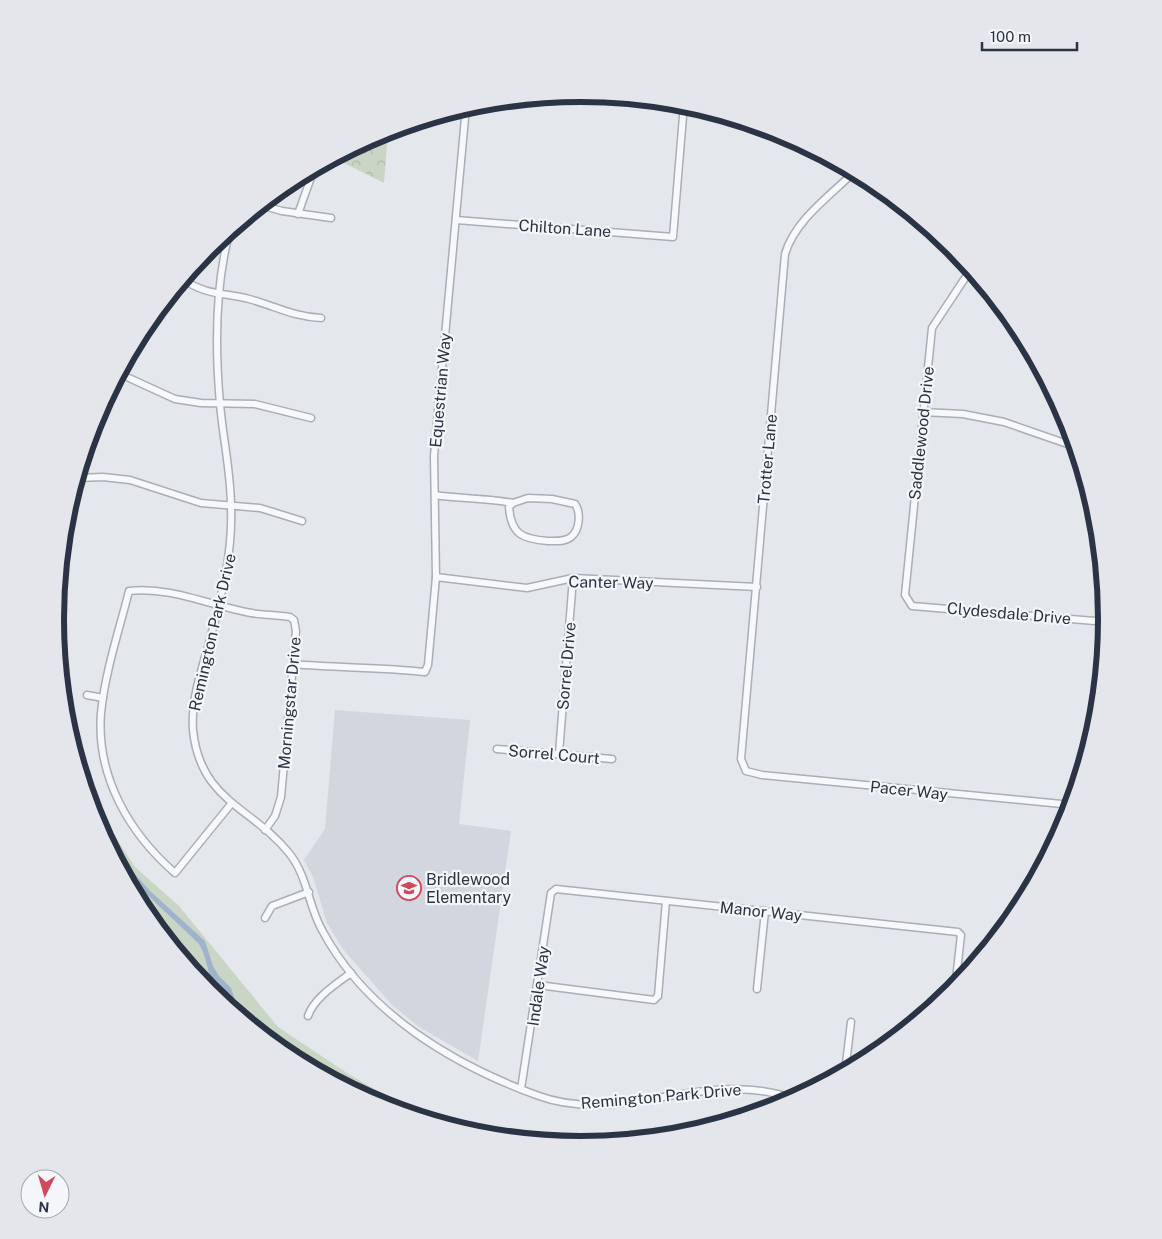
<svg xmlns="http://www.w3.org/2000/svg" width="1162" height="1239" viewBox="0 0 1162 1239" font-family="'Public Sans',sans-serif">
<defs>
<pattern id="forest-crowns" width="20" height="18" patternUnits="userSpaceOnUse" patternTransform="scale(1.25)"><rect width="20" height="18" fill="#c9d6c5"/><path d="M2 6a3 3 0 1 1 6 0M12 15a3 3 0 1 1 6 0" fill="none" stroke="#adb8ab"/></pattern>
</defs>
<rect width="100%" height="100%" fill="#e4e7ec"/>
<path fill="#d2d6de" d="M335,710L470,720L459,824L511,831L478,1061L419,1027L392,1005L342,948L327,923L313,877L304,860L325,829Z"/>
<path fill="#c9d6c5" d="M94,816L105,821L135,867L179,906L278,1027L350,1075L431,1121L379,1105L289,1057L209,991L143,911Z"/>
<path fill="url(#forest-crowns)" d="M388,131L384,183L334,158Z"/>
<path fill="#9fb4cc" d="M105,840L150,891L205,941L213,966L219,976L231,988L234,997L233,1011L228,1007C228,993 218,992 212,981C207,971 207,957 199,944C166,911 127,881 105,840Z"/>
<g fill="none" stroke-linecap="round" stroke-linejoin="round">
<path stroke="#9fb4cc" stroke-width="11" d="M215,981L223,990L226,1006"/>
<defs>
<g id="minor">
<path d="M854,172C830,196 795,220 785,254L741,759L746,771L762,775L1072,805"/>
<path d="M261,205L282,211L331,218"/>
<path d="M298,214L314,169"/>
<path d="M456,220L673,237L684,104"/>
<path d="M230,230C215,285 215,348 220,404C223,439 231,473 231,507C233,556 220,601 208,647C200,674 191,702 193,730C200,801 252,807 289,853C308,877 308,905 322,930C366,1013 453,1065 539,1096C621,1126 708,1067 794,1099"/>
<path d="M971,269L932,328L905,595L912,606L1107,622"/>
<path d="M183,279C204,295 226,293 249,299C275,306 294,317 321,318"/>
<path d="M129,378L175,399L201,403L255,404L311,418"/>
<path d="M922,412L963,414L1004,422L1076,447"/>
<path d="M77,478L103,477L130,480L201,503L260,508L302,521"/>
<path d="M435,495C461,499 488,498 513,503"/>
<path d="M528,498L552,499L575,504C581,512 580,530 571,537C565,542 556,541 548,541C523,539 511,535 509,507L513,503Z"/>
<path d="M436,577L527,588L573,578L757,587"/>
<path d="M293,664C337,668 381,667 425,672L428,665L436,577L434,456L466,107"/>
<path d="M87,695L103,698"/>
<path d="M497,749L612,759"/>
<path d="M559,753L573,578"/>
<path d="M231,804L175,873C129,833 96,776 101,713C105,672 119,631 129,591C170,586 211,606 251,613C264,615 277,615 290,617L294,620L296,631L281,797L275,816L265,830"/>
<path d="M265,918L272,906L309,892"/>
<path d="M538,985L654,1000L658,996L666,901"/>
<path d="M757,989L765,911"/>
<path d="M308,1016C314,998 336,984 351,973"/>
<path d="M845,1072L851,1022"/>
<path d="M521,1089L551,893L556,889L958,932L961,935L955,988"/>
</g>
</defs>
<use href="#minor" stroke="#a9aeb7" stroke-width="9"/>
<use href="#minor" stroke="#f7f8fa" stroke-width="6"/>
</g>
<defs>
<symbol id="school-ring" viewBox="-11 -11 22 22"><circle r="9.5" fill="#f4f6f9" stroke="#d1495b" stroke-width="1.5"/><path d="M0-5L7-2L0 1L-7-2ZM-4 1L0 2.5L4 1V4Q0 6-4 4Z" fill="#d1495b"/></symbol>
</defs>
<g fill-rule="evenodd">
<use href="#school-ring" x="395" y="874" width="28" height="28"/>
</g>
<g text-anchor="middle" stroke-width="4.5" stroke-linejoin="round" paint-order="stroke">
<g font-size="16" fill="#2b3445" stroke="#f4f6f9">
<text transform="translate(565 228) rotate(4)" y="6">Chilton Lane</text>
<text transform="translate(440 390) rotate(-85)" y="6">Equestrian Way</text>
<text transform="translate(921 433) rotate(-84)" y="6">Saddlewood Drive</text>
<text transform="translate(767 459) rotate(-85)" y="6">Trotter Lane</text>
<text transform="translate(611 582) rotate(1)" y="6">Canter Way</text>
<text transform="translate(1009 613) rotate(5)" y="6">Clydesdale Drive</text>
<text transform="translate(212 632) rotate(-77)" y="6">Remington Park Drive</text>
<text transform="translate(566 666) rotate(-85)" y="6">Sorrel Drive</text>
<text transform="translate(289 703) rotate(-85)" y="6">Morningstar Drive</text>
<text transform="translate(554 754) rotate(5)" y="6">Sorrel Court</text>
<text transform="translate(909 790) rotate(6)" y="6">Pacer Way</text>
<text transform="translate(761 911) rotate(6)" y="6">Manor Way</text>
<text transform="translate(538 986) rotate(-82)" y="6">Indale Way</text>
<text transform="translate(661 1096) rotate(-5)" y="6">Remington Park Drive</text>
</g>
<g font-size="16" fill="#2b3445" stroke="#f4f6f9" text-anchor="start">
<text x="426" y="885">Bridlewood<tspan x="426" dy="18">Elementary</tspan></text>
</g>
</g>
<path d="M0 0H1162V1239H0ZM64 619a517 517 0 1 1 1034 0a517 517 0 1 1-1034 0Z" fill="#e4e6eb" fill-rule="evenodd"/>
<path fill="none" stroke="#2b3445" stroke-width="6" d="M64 619a517 517 0 1 1 1034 0a517 517 0 1 1-1034 0Z"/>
<g transform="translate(45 1194) rotate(185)"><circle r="24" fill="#f4f6f9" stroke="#a4a8b1"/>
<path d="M0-4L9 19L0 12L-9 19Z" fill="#d1495b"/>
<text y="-8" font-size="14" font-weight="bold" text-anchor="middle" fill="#2b3445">N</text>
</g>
<path d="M982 42v8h95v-8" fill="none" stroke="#2b3445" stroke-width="2.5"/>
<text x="990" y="42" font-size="15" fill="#2b3445" stroke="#f4f6f9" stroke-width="4" paint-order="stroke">100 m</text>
</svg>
